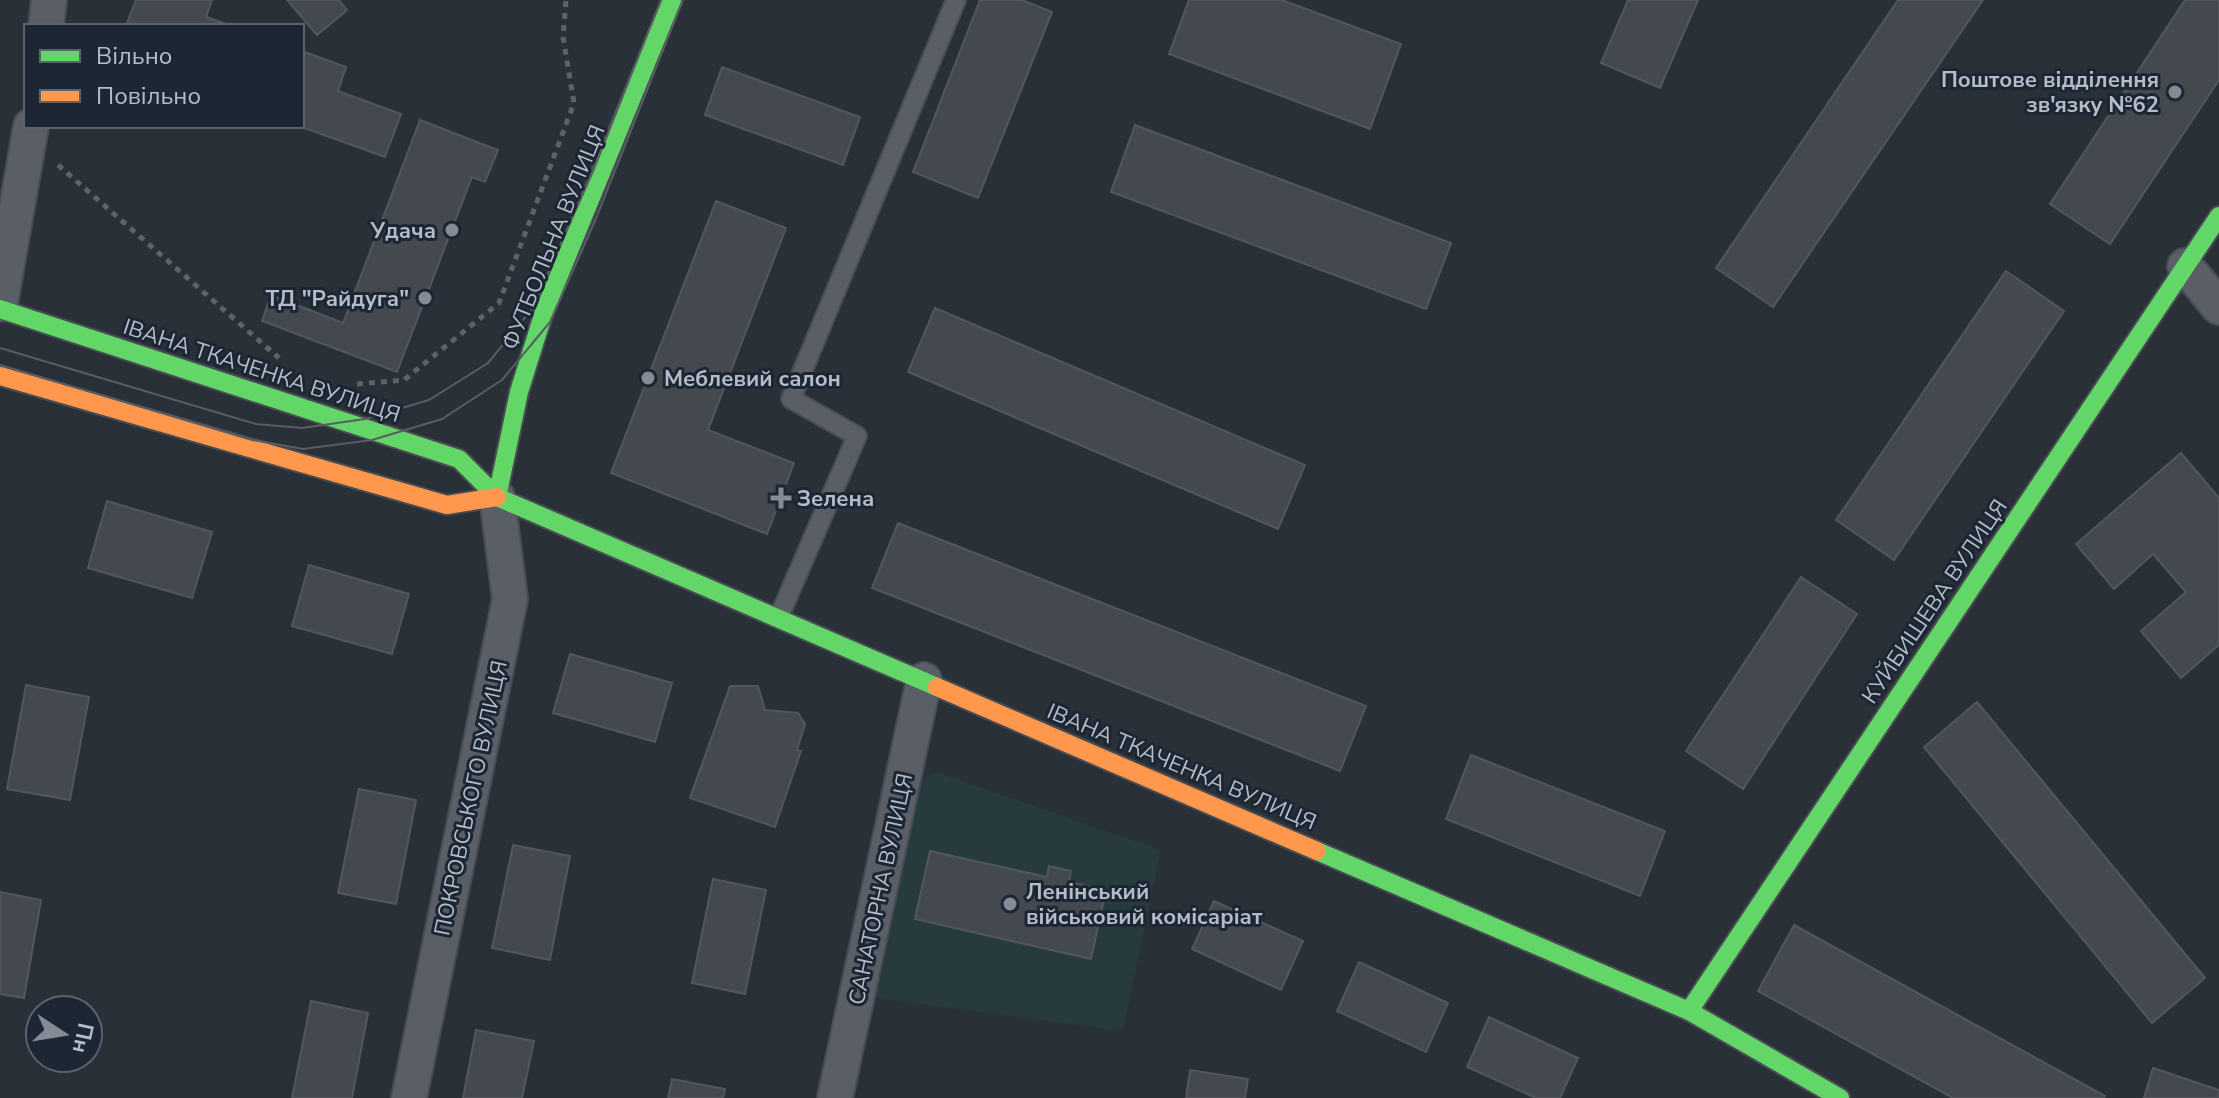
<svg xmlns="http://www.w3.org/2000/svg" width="2219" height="1098" viewBox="0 0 2219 1098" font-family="'Nunito Sans',sans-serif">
<rect width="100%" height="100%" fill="#2a3038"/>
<path fill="#273a3e" d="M936,772L1161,850L1123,1031L876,998L919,782Z"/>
<g fill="#444950" stroke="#52575f" stroke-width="2">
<path d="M136,0H212L206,17L232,26H126Z"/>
<path d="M287,0H339L347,10L317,35Z"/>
<path d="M980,0H1022L1052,12L978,198L913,172Z"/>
<path d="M1189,0H1282L1401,44L1370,129L1169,54Z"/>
<path d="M1628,0H1698L1660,88L1601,63Z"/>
<path d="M1898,0H1983L1773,307L1716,268Z"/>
<path d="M2185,0H2219V80L2110,244L2050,204Z"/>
<path d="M302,51L346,67L338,91L401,114L385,157L299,126H302Z"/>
<path d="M722,67L860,117L843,165L705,115Z"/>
<path d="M420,120L498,150L485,182L472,177L397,372L262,321L271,295L343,323Z"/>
<path d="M1135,125L1451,243L1426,309L1111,192Z"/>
<path d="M716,201L786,228L708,430L794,463L767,534L611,473Z"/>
<path d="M2006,271L2064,311L1894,560L1836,520Z"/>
<path d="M935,308L1305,465L1278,529L908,372Z"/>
<path d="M2181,453L2219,498V645L2181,678L2141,631L2186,592L2153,554L2114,589L2076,544Z"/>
<path d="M107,501L212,532L192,598L88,568Z"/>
<path d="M898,523L1366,706L1340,771L872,588Z"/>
<path d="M309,565L409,594L392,654L292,626Z"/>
<path d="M1801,577L1857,614L1743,789L1686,751Z"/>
<path d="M570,654L672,683L655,742L553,713Z"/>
<path d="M26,685L89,697L70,800L7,789Z"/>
<path d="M730,686H758L765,710L798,713L805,724L797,750L801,751L775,827L690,798Z"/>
<path d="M1977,702L2205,978L2152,1023L1924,747Z"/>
<path d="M1471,755L1665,831L1640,896L1446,819Z"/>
<path d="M359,789L416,800L396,904L338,893Z"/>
<path d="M513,845L570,856L550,960L492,948Z"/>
<path d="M930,851L1047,877L1049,866L1071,871L1069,882L1106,890L1091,959L915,919Z"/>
<path d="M713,879L766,890L745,994L692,983Z"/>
<path d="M0,892L41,900L24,998L0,994Z"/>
<path d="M1214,901L1303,941L1281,990L1192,949Z"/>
<path d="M1794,925L2105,1096L2104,1098H1953L1758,991Z"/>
<path d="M1359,962L1448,1003L1426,1052L1337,1011Z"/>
<path d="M311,1001L368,1013L352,1098H292Z"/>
<path d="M1489,1017L1578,1058L1560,1098H1536L1467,1067Z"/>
<path d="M476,1030L534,1041L522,1098H463Z"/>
<path d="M2153,1068L2219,1090V1098H2144Z"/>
<path d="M1190,1070L1248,1079L1245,1098H1186Z"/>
<path d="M672,1079L725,1089L723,1098H668Z"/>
</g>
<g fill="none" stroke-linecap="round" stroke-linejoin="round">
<defs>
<path id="lane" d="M779,617L857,436L791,399L956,0"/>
<g id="street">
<path d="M46,26L49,0"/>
<path d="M2185,266L2219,307"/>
<path d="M0,304L31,126"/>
<path d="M409,1098L510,599L497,497"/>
<path d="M835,1098L924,680"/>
</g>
<g id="fast">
<path d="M0,309L459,459L497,497L937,687"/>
<path d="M497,497L519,392L544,312L672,0"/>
<path d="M1317,851L1689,1011L1840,1098"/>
<path d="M1689,1011L2219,216"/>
</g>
<g id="slow">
<path d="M0,376L447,505L497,497"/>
<path d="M937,687L1317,851"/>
</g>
</defs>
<use href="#lane" stroke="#484c53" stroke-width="22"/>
<use href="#street" stroke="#484c53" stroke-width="38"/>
<use href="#fast" stroke="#484c53" stroke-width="22"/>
<use href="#slow" stroke="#484c53" stroke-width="22"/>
<g stroke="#5d636a" stroke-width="5" stroke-dasharray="6 6" stroke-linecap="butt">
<path d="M58,165L279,358"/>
<path d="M357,384L404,380L499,303L574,103L563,37L566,0"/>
</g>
<use href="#lane" stroke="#5a5e66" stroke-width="18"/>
<use href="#street" stroke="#5a5e66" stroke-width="34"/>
<use href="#fast" stroke="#63d668" stroke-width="18"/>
<use href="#slow" stroke="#ff974d" stroke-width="18"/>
<g stroke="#595d64" stroke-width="2">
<path d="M0,348L256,424L302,428L365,419L429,400L488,363L532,309L594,169L661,0"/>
<path d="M0,365L252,440L303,449L372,440L442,419L502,380L550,322L595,221L683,0"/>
</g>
</g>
<g fill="#848b96" stroke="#1d2633" stroke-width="3">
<circle cx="2175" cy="92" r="8"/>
<circle cx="452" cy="230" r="8"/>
<circle cx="425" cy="298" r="8"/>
<circle cx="648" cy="378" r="8"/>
<path d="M777 486h8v8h8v8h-8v8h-8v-8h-8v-8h8z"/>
<circle cx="1010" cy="904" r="8"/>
</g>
<g text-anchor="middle" stroke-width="6" stroke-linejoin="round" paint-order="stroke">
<g font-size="22" font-weight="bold" fill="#b4bcc9" stroke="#1d2633" text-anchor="end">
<text x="2159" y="87">Поштове відділення<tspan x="2159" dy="25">зв'язку №62</tspan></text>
<text x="436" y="238">Удача</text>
<text x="409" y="306">ТД "Райдуга"</text>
<text x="664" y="386" text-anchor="start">Меблевий салон</text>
<text x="797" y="506" text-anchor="start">Зелена</text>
<text x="1026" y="899" text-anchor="start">Ленінський<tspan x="1026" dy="25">військовий комісаріат</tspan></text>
</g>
<g font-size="22" fill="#b4bcc9" stroke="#1d2633">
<text transform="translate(553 237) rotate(-68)" y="8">ФУТБОЛЬНА ВУЛИЦЯ</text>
<text transform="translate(262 370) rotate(18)" y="8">ІВАНА ТКАЧЕНКА ВУЛИЦЯ</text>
<text transform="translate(1934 601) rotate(-56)" y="8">КУЙБИШЕВА ВУЛИЦЯ</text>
<text transform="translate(1182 766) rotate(23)" y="8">ІВАНА ТКАЧЕНКА ВУЛИЦЯ</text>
<text transform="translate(470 798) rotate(-78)" y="8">ПОКРОВСЬКОГО ВУЛИЦЯ</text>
<text transform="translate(880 889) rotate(-78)" y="8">САНАТОРНА ВУЛИЦЯ</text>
</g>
</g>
<rect x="24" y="24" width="280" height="104" fill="#1d2633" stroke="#59626f" stroke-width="2"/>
<rect x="40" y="50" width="40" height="12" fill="#63d668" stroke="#59626f" stroke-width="2"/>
<text x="96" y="64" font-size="24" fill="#b4bcc9">Вільно</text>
<rect x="40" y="90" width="40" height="12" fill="#ff974d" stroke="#59626f" stroke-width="2"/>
<text x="96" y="104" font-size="24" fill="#b4bcc9">Повільно</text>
<g transform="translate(64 1034) rotate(102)"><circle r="38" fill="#1d2633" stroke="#59626f" stroke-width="2"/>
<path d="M0-6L14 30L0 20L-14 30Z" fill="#848b96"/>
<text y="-12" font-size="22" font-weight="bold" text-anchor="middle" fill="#b4bcc9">Пн</text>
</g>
</svg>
